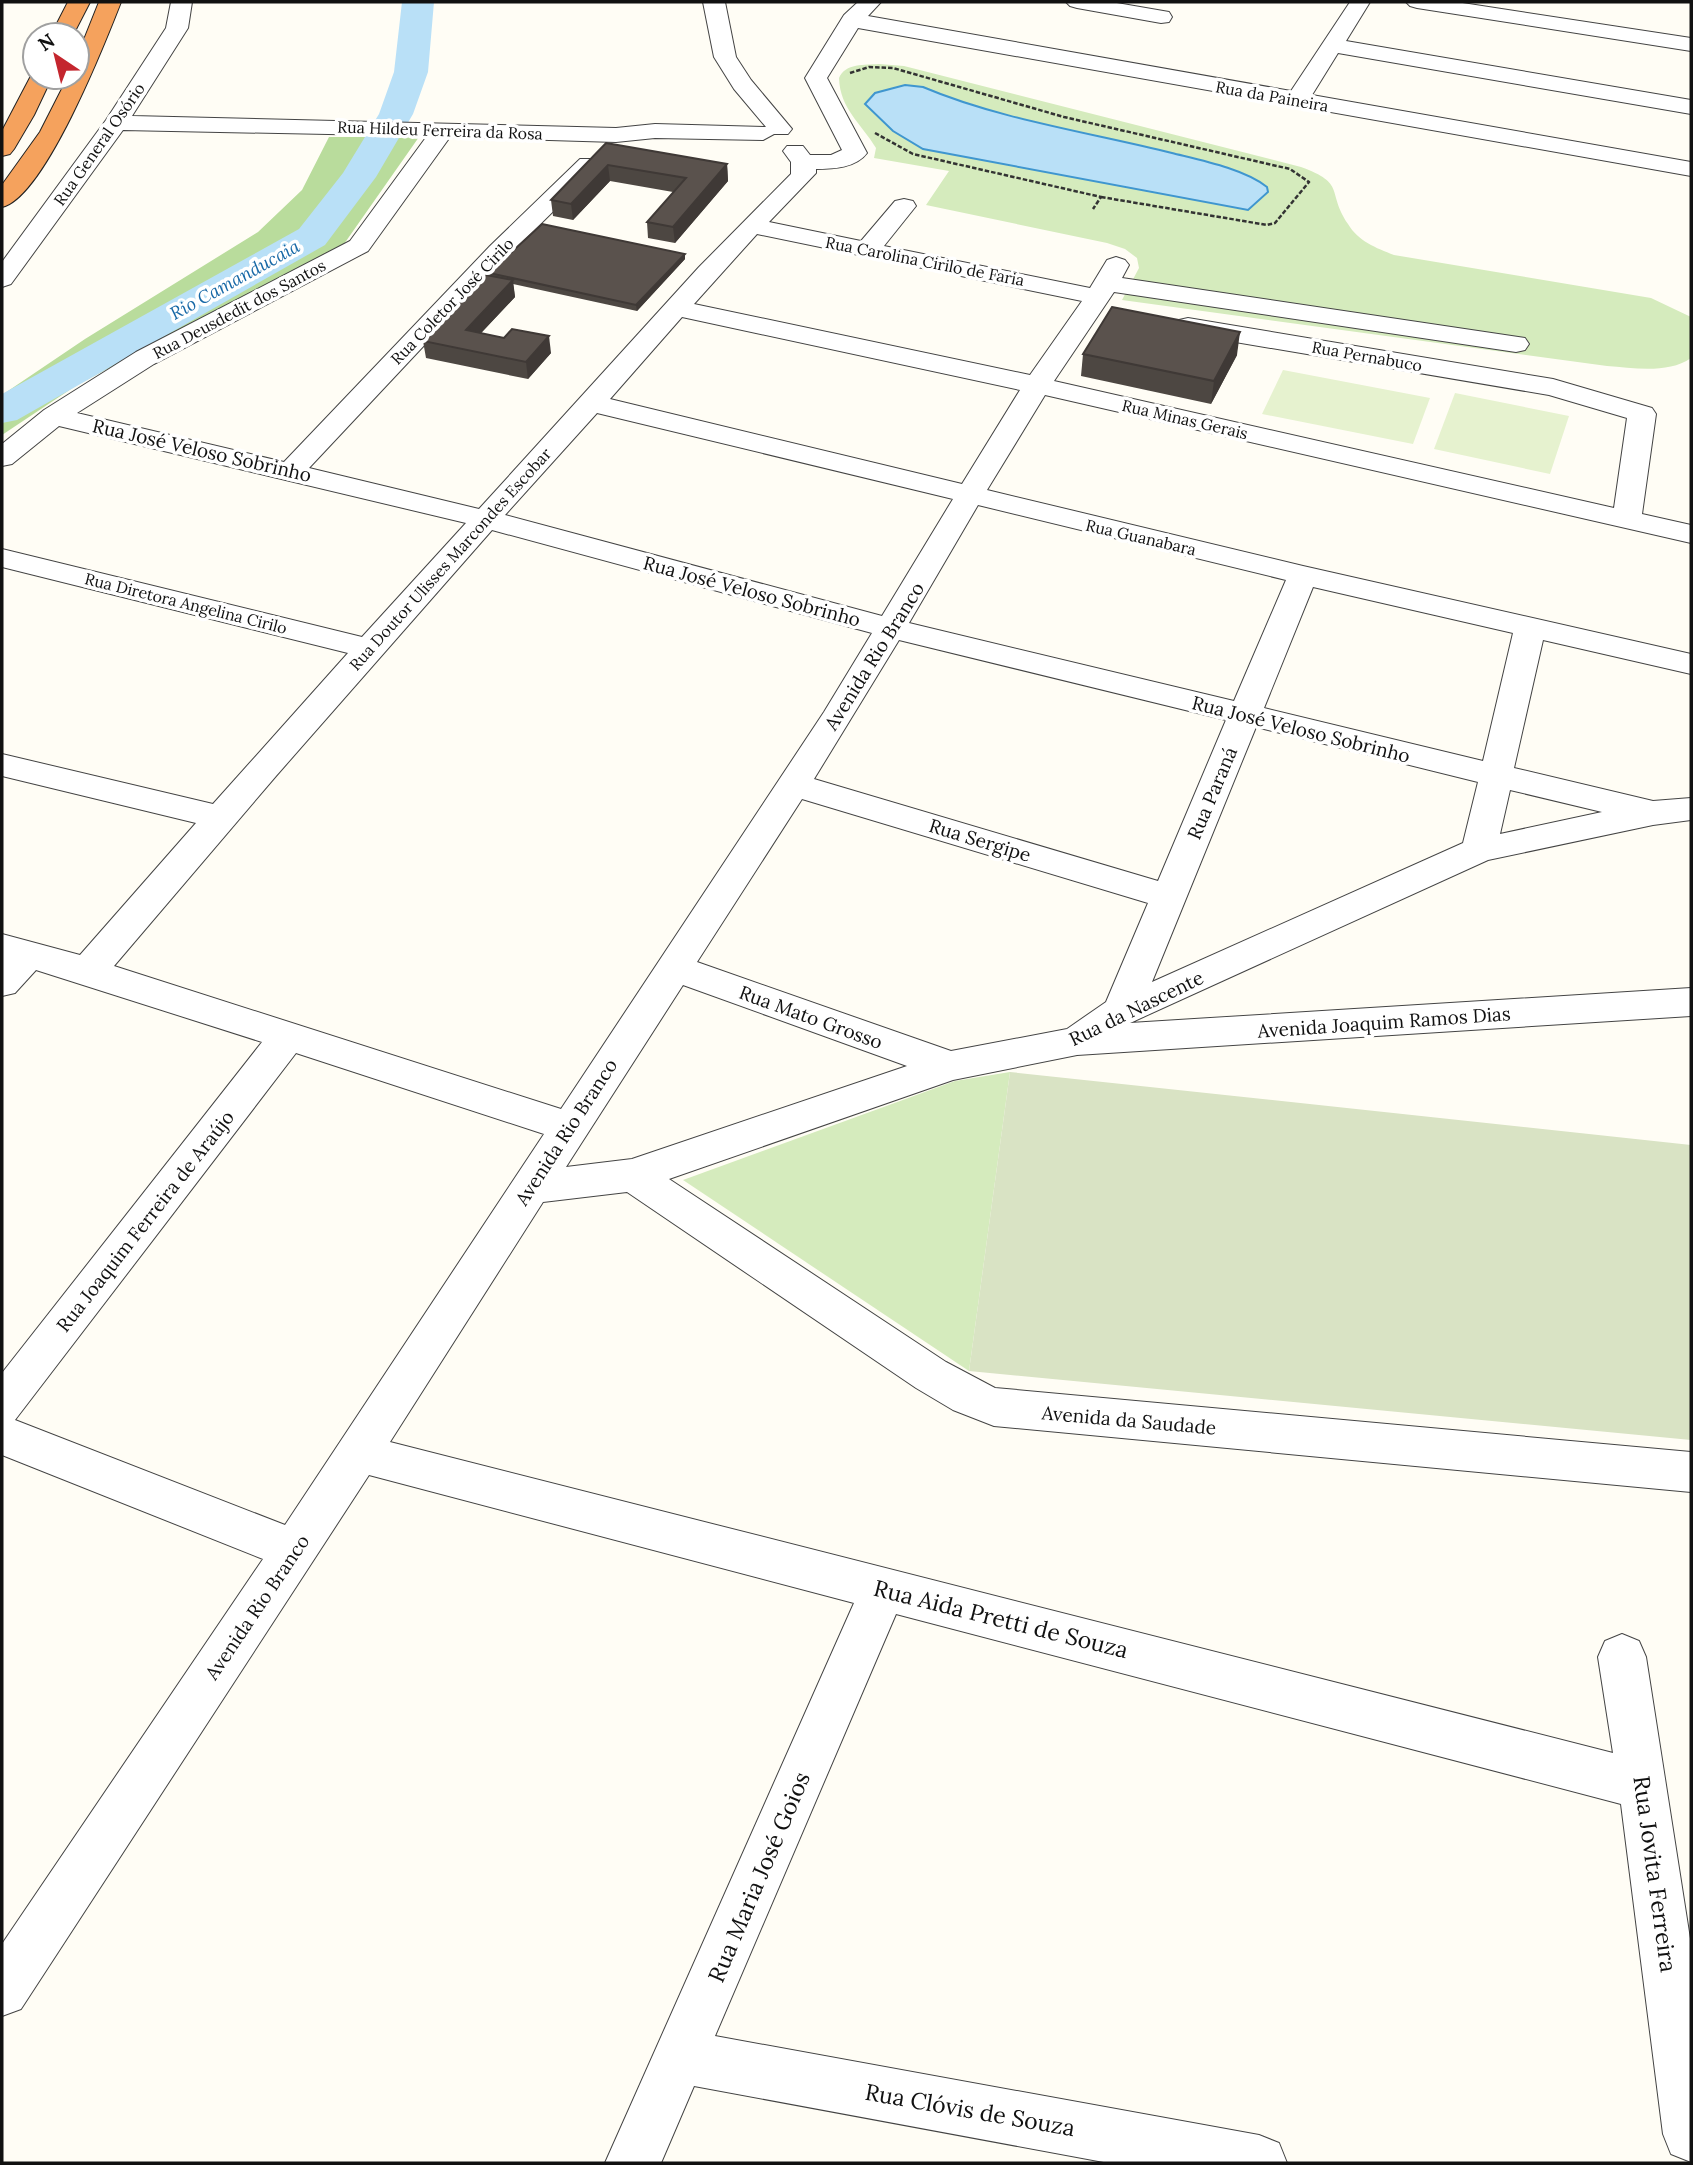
<svg xmlns="http://www.w3.org/2000/svg" width="1693" height="2165" viewBox="0 0 1693 2165" font-family="Lora,serif">
<rect width="100%" height="100%" fill="#fffdf5"/>
<g fill="#d5ebbd">
<path d="M879,64L904,66L1301,167C1347,184 1326,191 1348,224C1358,241 1376,248 1394,255L1651,298L1691,317V358C1668,374 1634,368 1607,366L1122,300L1139,268L1137,258L1125,249L1107,243L926,205L949,171L874,158L876,148C861,123 840,109 839,78C845,63 865,65 879,64Z"/>
<path d="M1010,1072L969,1371L683,1180L955,1081Z"/>
</g>
<path fill="#b9dc9c" d="M329,137H419L344,244L77,385L2,435V395L85,339L258,232L302,190Z"/>
<path fill="#d9e3c4" d="M1010,1072L1691,1145V1440L969,1371Z"/>
<g fill="#e6f2cf">
<path d="M1283,370L1430,398L1413,444L1262,414Z"/>
<path d="M1455,393L1569,416L1550,474L1434,449Z"/>
</g>
<path fill="#b9e0f7" stroke="#3f96cf" stroke-width="2" d="M905,85L923,87C998,119 1092,133 1172,153C1200,160 1245,169 1267,187L1268,192L1248,210L923,149L893,131L865,104L875,93Z"/>
<g fill="none" stroke-linecap="round" stroke-linejoin="round">
<path fill="#b9e0f7" fill-rule="evenodd" d="M402,2H434L428,72L413,114L376,177L325,245L17,420L2,423V394L299,229L343,173L379,114L394,72Z"/>
<defs>
<g id="minor">
<path d="M171,2H192L188,28L132,116L616,128L655,124L766,127L734,89L714,57L703,2H725L736,57L751,80L792,129L788,134H774L763,140L655,138L616,142L450,137L368,251L154,364L77,413L284,462L490,246L580,159H596L600,164L596,169L508,256L309,468L479,509L699,267L791,174V162L783,151L787,146H803L810,155H831L842,150L805,78L844,15L858,2H881L868,16L1291,91L1350,2H1370L1346,41L1691,100V114L1338,53L1312,95L1691,162V176L858,28L827,78L867,153C856,168 833,169 816,169V173L769,222L861,241L895,201L904,199L913,201L916,206L884,246L1090,288L1107,260L1116,257L1125,260L1129,265L1122,278L1525,338L1529,344L1525,350L1516,352L1114,292L1054,381L1614,508L1627,418L1549,395L1188,334L1179,332L1175,326L1179,320L1188,318L1553,379L1652,408L1656,414L1642,514L1691,525V543L1045,395L987,490L1303,566L1691,654V674L1543,640L1514,768L1653,801L1691,798V820L1653,825L1488,860L1130,1023L1691,988V1016L1077,1055L953,1080L669,1179L946,1362L995,1388L1691,1452V1492L994,1426L953,1410L916,1388L627,1192L543,1202L390,1442L1613,1753L1598,1657L1605,1641L1622,1634L1639,1641L1646,1657L1691,1945V2162L1671,2154L1663,2134L1621,1804L896,1614L715,2036L1259,2135L1279,2143L1287,2163H1109L694,2086L661,2163H605L854,1603L369,1475L21,2009L2,2016V1944L263,1559L2,1455V1373L262,1042L36,970L15,993L2,996V934L80,955L196,823L2,776V754L213,804L348,653L2,567V549L362,637L466,523L59,426L12,464L2,466V444L44,410L136,352L350,241L427,136L123,130L11,284L2,287V262L106,120L166,28ZM757,234L1082,301L1030,375L694,304ZM682,317L1020,390L962,484L610,399ZM597,413L953,499L882,616L505,515ZM978,505L1286,580L1234,701L909,623ZM492,530L872,633L824,712L561,1109L114,966L276,776ZM1313,587L1513,633L1483,761L1264,708ZM899,640L1226,720L1158,881L814,779ZM1256,727L1478,782L1463,843L1152,982ZM1510,790L1602,812L1500,834ZM802,799L1148,903L1106,1002L1067,1029L951,1051L697,962ZM683,985L907,1066L632,1159L566,1167ZM296,1053L544,1134L285,1525L15,1420Z"/>
<path d="M1066,2H1111L1169,12L1172,17L1169,22L1161,23L1077,8L1070,6Z"/>
<path d="M1406,2H1456L1691,38V51L1417,8L1410,6Z"/>
</g>
<g id="highway">
<path d="M68,2H90L73,35H51Z"/>
<path d="M99,2H121C105,43 44,198 2,207V185L40,132L68,77H77V57Z"/>
<path d="M33,72L35,77H52L34,115L14,149L10,154L2,156V131Z"/>
</g>
</defs>
<use href="#minor" stroke="#444" stroke-width="2"/>
<use href="#highway" stroke="#222" stroke-width="2"/>
<g stroke="#333" stroke-width="2.5" stroke-dasharray="4.5 2" stroke-linecap="butt">
<path d="M850,73L869,67L893,68L1064,117L1290,169L1309,182L1275,223L1267,225L1101,197"/>
<path d="M875,133L913,154L1101,197L1093,209"/>
</g>
<use href="#minor" fill="#fff" fill-rule="evenodd"/>
<use href="#highway" fill="#f5a25d" fill-rule="evenodd"/>
</g>
<g fill="#4d4742">
<path d="M606,143L727,164L728,181L675,243L648,238L647,222L673,192L610,181L573,220L553,216L551,200Z"/>
<path d="M685,254V259L637,311L513,284L515,297L481,333L551,353L528,379L426,358L423,341L490,276L489,273Z"/>
<path d="M1083,354L1237,355L1211,404L1081,376Z"/>
</g>
<g fill="#3f3936">
<path d="M727,164L728,181L675,243L673,227Z"/>
<path d="M608,165L610,181L573,220L571,204Z"/>
<path d="M685,254V259L637,311L636,305Z"/>
<path d="M513,280L515,297L468,347L466,330Z"/>
<path d="M1240,332L1237,355L1211,404L1214,381Z"/>
<path d="M549,336L551,353L528,379L526,362Z"/>
</g>
<g fill="#5a524d" stroke="#3f3936" stroke-width="2">
<path d="M606,143L727,164L673,227L647,222L686,178L608,165L571,204L551,200Z"/>
<path d="M542,224L685,254L636,305L489,273Z"/>
<path d="M486,275L513,280L466,330L504,338L512,329L549,336L526,362L423,341Z"/>
<path d="M1112,307L1240,332L1214,381L1083,354Z"/>
</g>
<g text-anchor="middle" stroke-width="7" stroke-linejoin="round" paint-order="stroke">
<g font-size="16" fill="#111" stroke="#fff">
<text transform="translate(1272 96) rotate(10)" y="6">Rua da Paineira</text>
<text transform="translate(440 130) rotate(2)" y="6">Rua Hildeu Ferreira da Rosa</text>
<text transform="translate(99 144) rotate(-55)" y="6">Rua General Osório</text>
<text transform="translate(925 261) rotate(11)" y="6">Rua Carolina Cirilo de Faria</text>
<text transform="translate(452 301) rotate(-46)" y="6">Rua Coletor José Cirilo</text>
<text transform="translate(239 309) rotate(-28)" y="6">Rua Deusdedit dos Santos</text>
<text transform="translate(1367 356) rotate(10)" y="6">Rua Pernabuco</text>
<text transform="translate(1185 419) rotate(13)" y="6">Rua Minas Gerais</text>
<text transform="translate(1141 537) rotate(13)" y="6">Rua Guanabara</text>
<text transform="translate(450 559) rotate(-48)" y="6">Rua Doutor Ulisses Marcondes Escobar</text>
<text transform="translate(186 603) rotate(14)" y="6">Rua Diretora Angelina Cirilo</text>
</g>
<g font-size="18" font-style="italic" fill="#1768a6" stroke="#fff">
<text transform="translate(235 280) rotate(-29)" y="6">Rio Camanducaia</text>
</g>
<g font-size="19" fill="#111" stroke="#fff">
<text transform="translate(202 450) rotate(13)" y="7">Rua José Veloso Sobrinho</text>
<text transform="translate(752 591) rotate(15)" y="7">Rua José Veloso Sobrinho</text>
<text transform="translate(874 656) rotate(-58)" y="7">Avenida Rio Branco</text>
<text transform="translate(1301 729) rotate(14)" y="7">Rua José Veloso Sobrinho</text>
<text transform="translate(1212 793) rotate(-67)" y="7">Rua Paraná</text>
<text transform="translate(980 840) rotate(17)" y="7">Rua Sergipe</text>
<text transform="translate(1136 1008) rotate(-26)" y="7">Rua da Nascente</text>
<text transform="translate(811 1017) rotate(20)" y="7">Rua Mato Grosso</text>
<text transform="translate(1384 1022) rotate(-4)" y="7">Avenida Joaquim Ramos Dias</text>
<text transform="translate(566 1132) rotate(-57)" y="7">Avenida Rio Branco</text>
<text transform="translate(145 1221) rotate(-52)" y="7">Rua Joaquim Ferreira de Araújo</text>
<text transform="translate(1129 1420) rotate(5)" y="7">Avenida da Saudade</text>
<text transform="translate(257 1607) rotate(-56)" y="7">Avenida Rio Branco</text>
</g>
<g font-size="23" fill="#111" stroke="#fff">
<text transform="translate(1001 1619) rotate(14)" y="8">Rua Aida Pretti de Souza</text>
<text transform="translate(1655 1874) rotate(82)" y="8">Rua Jovita Ferreira</text>
<text transform="translate(759 1877) rotate(-67)" y="8">Rua Maria José Goios</text>
<text transform="translate(970 2110) rotate(10)" y="8">Rua Clóvis de Souza</text>
</g>
</g>
<rect width="1693" height="2165" fill="none" stroke="#111111" stroke-width="7"/>
<g transform="translate(56 56) rotate(325)"><circle r="33" fill="#ffffff" stroke="#a0a0a0" stroke-width="2"/>
<path d="M0-5L12 26L0 18L-12 26Z" fill="#c4262e"/>
<text y="-10" font-size="19" font-weight="bold" text-anchor="middle" fill="#111111">N</text>
</g>
</svg>
